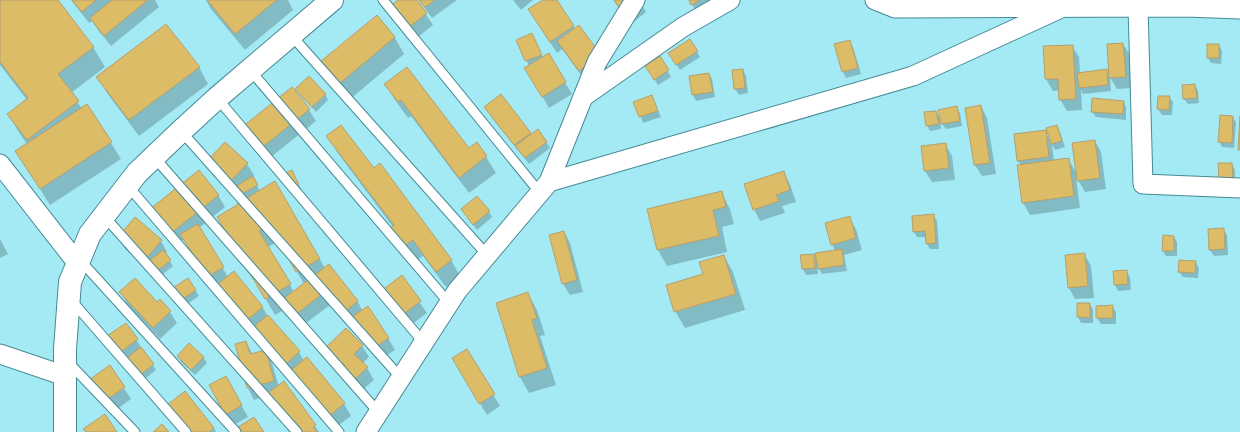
<svg xmlns="http://www.w3.org/2000/svg" width="1240" height="432" viewBox="0 0 1240 432" font-family="'Titillium Web',sans-serif">
<rect width="100%" height="100%" fill="#a4eaf5"/>
<g fill="#0003" fill-rule="evenodd">
<path d="M0,0H57L93,47L105,67L71,93L82,109L87,105L121,159L50,205L16,151L27,144L20,134L8,114L27,100L0,65Z"/>
<path d="M71,0H155L159,7L111,46L98,30L92,21L89,23Z"/>
<path d="M206,0H288L293,10L245,50L211,9Z"/>
<path d="M400,0H416L433,25L414,40Z"/>
<path d="M419,0H457L432,18Z"/>
<path d="M513,0H533L521,10Z"/>
<path d="M545,0H556L575,29L600,56L607,67L586,82L562,49L557,53L536,21Z"/>
<path d="M613,0H639L646,12L631,24Z"/>
<path d="M690,0H713L695,10Z"/>
<path d="M377,17L395,38L404,54L349,100L331,79Z"/>
<path d="M517,40H535L543,58L548,55L572,94L549,108L526,68L529,66Z"/>
<path d="M690,40L700,57L680,70L673,59Z"/>
<path d="M849,41L853,47L861,74L846,78L843,72L835,45Z"/>
<path d="M1123,44L1130,55L1132,88L1117,89L1110,77Z"/>
<path d="M1219,45L1222,51L1221,64L1211,63L1208,58Z"/>
<path d="M1072,46L1079,57L1080,73L1106,70L1110,76L1111,91L1083,94L1081,90L1082,110L1067,111L1060,99V90L1053,91L1046,79L1044,47Z"/>
<path d="M660,58L671,77L658,85L646,66Z"/>
<path d="M199,67L208,84L139,136L107,93L98,77Z"/>
<path d="M743,70L746,76L748,93L739,95L735,89L733,71Z"/>
<path d="M709,74L712,79L715,97L696,101L693,95Z"/>
<path d="M385,84L469,150L476,144L486,157L496,173L469,193L411,116L408,118L395,100Z"/>
<path d="M1195,85L1198,91L1199,103L1188,104L1184,99Z"/>
<path d="M292,89L309,110L316,121L266,161L249,140Z"/>
<path d="M297,89L325,94L328,100L316,112L300,95Z"/>
<path d="M652,96L661,117L643,123L635,102Z"/>
<path d="M1159,97H1169L1173,102L1172,115H1162L1158,109Z"/>
<path d="M1123,101L1126,107V120L1096,117L1092,112Z"/>
<path d="M981,106L987,118L996,174L982,176L975,165Z"/>
<path d="M486,107L531,135L546,142L550,148L529,164L492,118Z"/>
<path d="M956,107L960,113L962,126L946,129L942,124Z"/>
<path d="M936,112L940,118L941,129L930,131L927,125Z"/>
<path d="M1233,117L1236,123L1234,148L1222,147L1219,141Z"/>
<path d="M1057,126L1060,132L1065,147L1055,150L1052,144L1054,161L1068,159L1077,174L1095,141L1101,152L1106,189L1085,192L1076,177L1080,208L1030,215L1023,203L1018,166L1021,165L1018,161L1045,131L1049,139Z"/>
<path d="M328,136L373,169L451,260L460,276L446,287L423,256L414,262L393,227L337,152Z"/>
<path d="M945,144L952,156L955,180L932,182L925,171Z"/>
<path d="M207,164H247L254,175L252,177L260,191L275,183L325,268L329,265L358,302L362,310L388,338L395,350L378,361L358,330L334,302L302,326L289,307L275,315L218,218L242,202L213,175ZM279,241L304,284L294,292L268,247Z"/>
<path d="M1219,164H1232L1235,170V184Z"/>
<path d="M783,172L790,184L796,202L782,206L785,213L760,221L754,209Z"/>
<path d="M295,177L302,191L294,195Z"/>
<path d="M721,192L730,209L734,224L722,227L727,252L667,266L658,250L648,210Z"/>
<path d="M218,195L225,207L199,228L228,277L234,273L263,308L268,317L299,352L304,361L307,358L344,404L351,416L335,428L224,297L184,239L177,245L158,221Z"/>
<path d="M462,209L489,212L492,217L477,230Z"/>
<path d="M933,215L937,221L939,249H930L927,244L926,237H917L914,232Z"/>
<path d="M849,218L856,229L862,250L844,255L847,271L822,274L817,265L818,274L806,275L803,269L801,256L813,255L818,263L835,251L832,244Z"/>
<path d="M1223,229L1227,235L1228,255L1214,256L1210,250L1209,230Z"/>
<path d="M564,232L570,243L583,292L570,295L563,284L551,236Z"/>
<path d="M1174,237L1177,242V256H1166L1163,251Z"/>
<path d="M118,238L161,241L167,252L165,255L173,266L157,279L149,270L125,249Z"/>
<path d="M0,239L8,254L0,258Z"/>
<path d="M1084,254L1091,266L1094,298L1075,299L1069,288Z"/>
<path d="M724,256L733,272L745,310L685,328L675,311L704,275Z"/>
<path d="M1195,262L1199,268L1198,278L1183,277L1179,272Z"/>
<path d="M1126,271L1130,277L1131,290L1118,291L1115,285Z"/>
<path d="M402,277L427,313L407,328L389,303Z"/>
<path d="M188,279L199,296L184,306L176,295Z"/>
<path d="M121,292L157,303L170,312L177,323L160,339L127,304Z"/>
<path d="M528,294L537,310L545,335L540,336L556,385L529,393L520,377Z"/>
<path d="M1090,304L1093,310V323H1081L1078,317Z"/>
<path d="M1097,306H1112L1116,312V324H1101L1097,318Z"/>
<path d="M126,324L156,370L140,383L112,350Z"/>
<path d="M346,329L362,346L369,357L363,363L367,368L374,380L359,393L330,363Z"/>
<path d="M246,342L253,355L265,351L272,363L279,387L284,383L319,432H289L266,396L254,400L248,388L236,345Z"/>
<path d="M467,351L500,406L487,415L460,370Z"/>
<path d="M178,356L203,357L207,363L195,375L181,362Z"/>
<path d="M110,367L131,399L112,413L97,392Z"/>
<path d="M232,389L248,417L232,426L226,414Z"/>
<path d="M185,393L214,428L216,432H187Z"/>
</g>
<g fill="#ddbc67" stroke="#b4a06e">
<path d="M0,0H58L94,47L58,74L79,101L27,140L7,114L28,98L0,62Z"/>
<path d="M72,0H96L82,12Z"/>
<path d="M112,0H148L104,36L90,18Z"/>
<path d="M207,0H277L235,34Z"/>
<path d="M398,0H417L427,13L407,29L390,6Z"/>
<path d="M419,0H435L425,7Z"/>
<path d="M543,0H557L574,26L550,42L528,9Z"/>
<path d="M614,0H640L623,13Z"/>
<path d="M689,0H700L691,5Z"/>
<path d="M377,15L395,37L339,84L320,62Z"/>
<path d="M166,24L200,67L129,120L96,77Z"/>
<path d="M579,25L601,55L579,71L557,41Z"/>
<path d="M532,33L542,55L525,61L516,40Z"/>
<path d="M690,39L698,51L676,65L668,53Z"/>
<path d="M850,40L858,68L842,72L834,44Z"/>
<path d="M1123,43L1126,77L1109,78L1107,44Z"/>
<rect x="1207" y="44" width="12" height="14"/>
<path d="M1073,45L1076,99L1059,100L1058,79H1045L1043,46Z"/>
<path d="M549,53L566,82L542,97L524,68Z"/>
<path d="M660,56L669,70L654,80L645,66Z"/>
<path d="M407,67L469,148L477,142L487,156L459,178L401,100L398,102L384,84Z"/>
<path d="M743,69L745,88L734,89L732,70Z"/>
<path d="M1107,69L1108,85L1079,88L1077,73Z"/>
<path d="M709,73L713,92L692,95L689,76Z"/>
<path d="M309,76L326,94L312,107L295,89Z"/>
<path d="M1195,84L1197,98L1183,99L1182,85Z"/>
<path d="M292,87L310,109L259,150L241,128Z"/>
<path d="M501,94L531,133L514,145L484,107Z"/>
<path d="M652,95L658,111L639,117L633,102Z"/>
<path d="M1158,96H1170L1169,110L1157,109Z"/>
<path d="M1092,98L1124,101L1123,114L1091,112Z"/>
<path d="M87,104L112,142L40,189L15,151Z"/>
<path d="M981,105L990,163L974,165L965,108Z"/>
<path d="M957,106L960,121L941,124L938,110Z"/>
<path d="M936,111L939,124L926,126L924,112Z"/>
<path d="M1220,115L1233,116L1232,143L1218,142Z"/>
<path d="M1240,116V150H1238Z"/>
<path d="M341,125L374,168L380,163L452,260L436,272L413,240L403,247L390,228L394,225L326,136Z"/>
<path d="M1057,125L1062,141L1051,144L1046,128Z"/>
<path d="M538,129L547,142L525,158L515,146Z"/>
<path d="M1046,130L1049,157L1017,161L1014,134Z"/>
<path d="M1095,140L1100,178L1077,181L1072,143Z"/>
<path d="M225,142L248,163L228,184L205,163Z"/>
<path d="M946,143L949,168L924,171L921,146Z"/>
<path d="M1069,158L1074,196L1022,203L1017,165Z"/>
<path d="M1218,163H1232L1233,179H1219Z"/>
<path d="M199,170L219,195L170,234L150,209Z"/>
<path d="M292,170L299,185L289,190L282,175Z"/>
<path d="M784,171L790,190L776,195L779,201L753,210L744,184Z"/>
<path d="M253,176L258,185L238,196L233,188Z"/>
<path d="M275,181L320,259L296,272L269,225L259,231L291,284L265,299L217,217L237,205V204Z"/>
<path d="M722,191L726,207L713,210L719,236L657,250L647,209Z"/>
<path d="M477,196L490,211L473,225L461,209Z"/>
<path d="M934,214L936,243L926,244L925,231L913,232L912,216Z"/>
<path d="M850,216L856,238L831,245L825,223Z"/>
<path d="M135,217L162,240L144,261L117,238Z"/>
<path d="M198,224L224,267L207,277L180,234Z"/>
<path d="M1224,228L1225,249L1209,250L1208,229Z"/>
<path d="M564,231L577,280L562,284L549,235Z"/>
<path d="M1163,235L1174,236V251H1162Z"/>
<path d="M842,249L844,265L818,269L815,253Z"/>
<path d="M163,250L171,260L153,274L145,264Z"/>
<path d="M1085,253L1088,286L1068,288L1065,255Z"/>
<path d="M814,254L815,268L802,269L800,255Z"/>
<path d="M724,255L736,294L674,312L666,285L703,274L699,262Z"/>
<path d="M1179,260L1196,261L1195,273L1178,272Z"/>
<path d="M329,264L358,301L343,313L326,291L295,315L283,299Z"/>
<path d="M1127,270L1128,284L1114,285L1113,271Z"/>
<path d="M234,271L263,307L246,321L217,285Z"/>
<path d="M402,275L421,301L400,317L381,291Z"/>
<path d="M135,278L157,302L160,299L171,311L153,328L119,292Z"/>
<path d="M188,278L196,290L180,301L171,289Z"/>
<path d="M528,292L537,318L532,320L547,368L519,377L496,303Z"/>
<path d="M1077,303H1090V318L1077,317Z"/>
<path d="M1113,305V318H1096V306Z"/>
<path d="M368,306L389,338L371,350L350,318Z"/>
<path d="M268,315L300,351L284,366L251,329Z"/>
<path d="M126,323L138,339L117,355L104,338Z"/>
<path d="M346,328L363,345L354,354L368,367L352,382L322,351Z"/>
<path d="M246,341L250,354L266,350L274,381L247,388L235,344Z"/>
<path d="M189,343L204,357L191,370L177,356Z"/>
<path d="M141,347L154,364L136,378L123,361Z"/>
<path d="M467,349L495,394L479,404L452,358Z"/>
<path d="M307,357L345,403L328,417L290,371Z"/>
<path d="M110,365L125,387L104,402L89,380Z"/>
<path d="M226,376L242,405L225,415L209,385Z"/>
<path d="M284,381L316,425L313,427L317,432H290L264,396Z"/>
<path d="M185,391L214,428L209,432H189L167,405Z"/>
<path d="M105,414L117,432H86L83,429Z"/>
<path d="M254,417L264,432H241L238,427Z"/>
<path d="M162,424L169,432H153Z"/>
</g>
<g fill="none" stroke-linecap="round" stroke-linejoin="round">
<defs>
<g id="lane">
<path d="M383,0L540,193"/>
<path d="M291,35L487,255"/>
<path d="M250,70L449,303"/>
<path d="M217,98L424,343"/>
<path d="M181,131L401,378"/>
<path d="M154,157L379,413"/>
<path d="M128,186L339,432"/>
<path d="M104,216L297,432"/>
<path d="M80,260L236,432"/>
<path d="M71,300L186,432"/>
<path d="M68,362L135,432"/>
</g>
<g id="street">
<path d="M875,0L895,8L1186,7L1240,9"/>
<path d="M1138,7L1143,184L1240,188"/>
<path d="M583,97L683,27L730,0"/>
<path d="M0,164L78,264"/>
<path d="M549,182L597,62L635,0"/>
<path d="M0,354L65,376"/>
<path d="M366,432L457,291L549,182L913,76L1061,8"/>
</g>
<path id="secondary" d="M65,432V349L70,282L90,234L137,173L181,131L217,98L332,0"/>
</defs>
<use href="#lane" stroke="#458a95" stroke-width="11"/>
<use href="#street" stroke="#458a95" stroke-width="21"/>
<use href="#secondary" stroke="#458a95" stroke-width="24"/>
<use href="#lane" stroke="#fff" stroke-width="9"/>
<use href="#street" stroke="#fff" stroke-width="19"/>
<use href="#secondary" stroke="#fff" stroke-width="22"/>
</g>
</svg>
